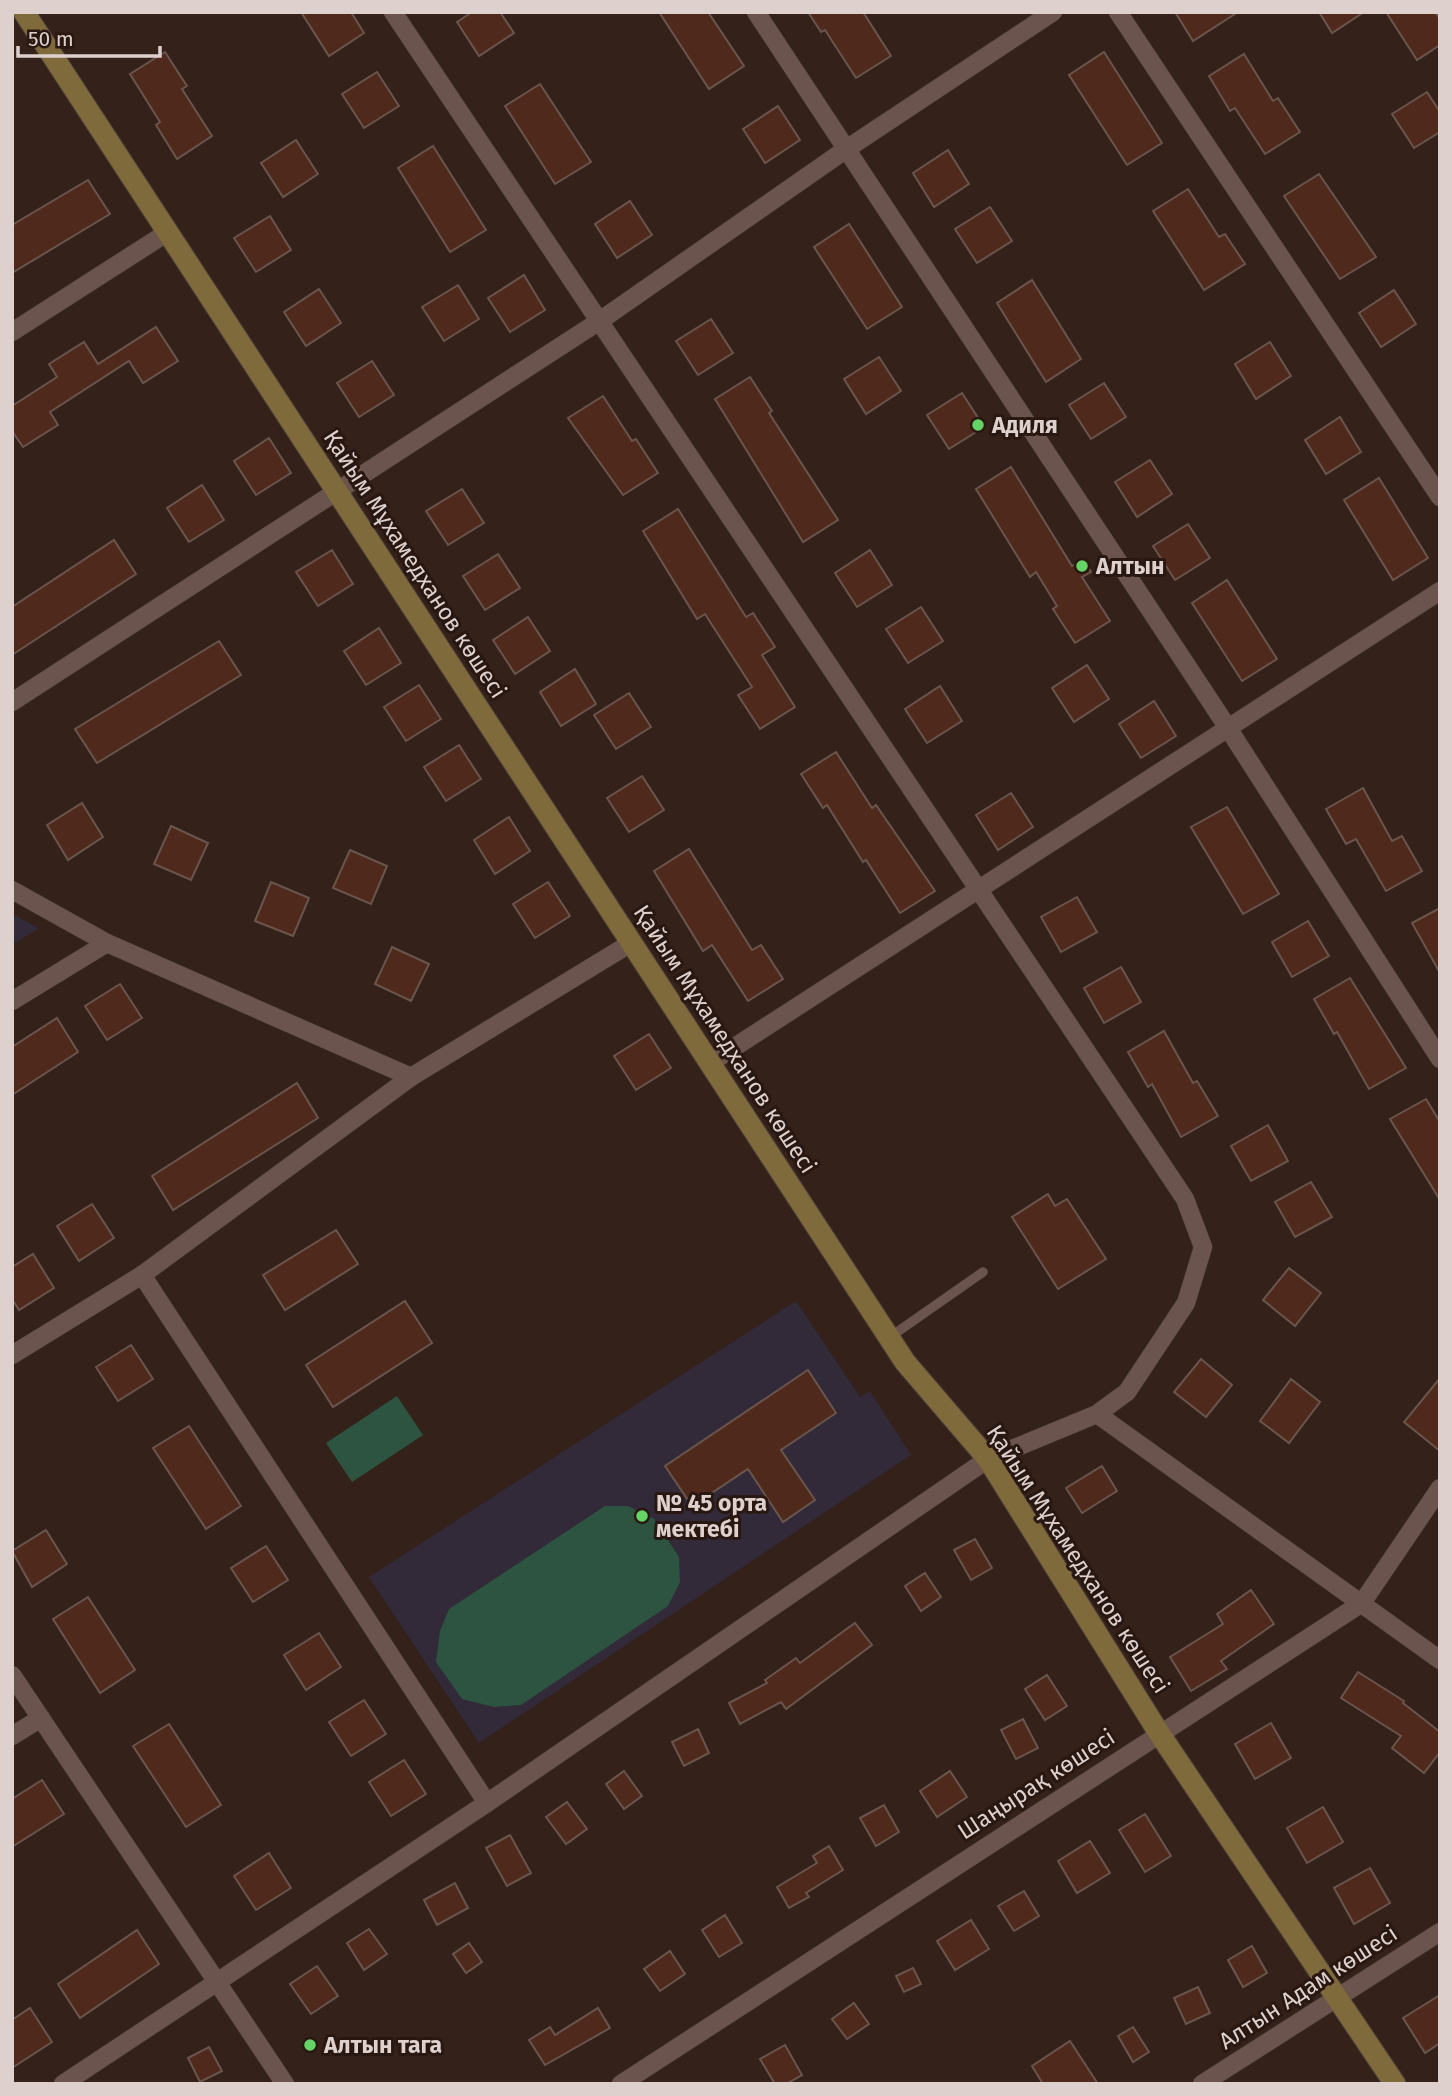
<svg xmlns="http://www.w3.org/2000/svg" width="1452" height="2096" viewBox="0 0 1452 2096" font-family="'Fira Sans',sans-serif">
<rect width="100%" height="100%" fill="#33211a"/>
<g fill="#322a39">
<path d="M12,914L39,928L12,945Z"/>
<path d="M796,1301L860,1397L870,1391L911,1455L479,1743L369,1577Z"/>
</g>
<g fill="#2c5440">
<path d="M397,1396L423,1435L352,1482L326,1443Z"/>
<path d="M605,1506H628L654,1519L679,1557L680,1582L668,1606L521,1705L494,1707L462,1699L436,1662L440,1631L449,1609Z"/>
</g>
<g fill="#4f2a1c" stroke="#6a554d" stroke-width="2">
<path d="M301,12H351L364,33L329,56Z"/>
<path d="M472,12H500L514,33L479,56L457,22Z"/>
<path d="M659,12H708L744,66L709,89Z"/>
<path d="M808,12H863L891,56L856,78L825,30L821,32Z"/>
<path d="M1175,12H1238L1193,41Z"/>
<path d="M1319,12H1364L1332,33Z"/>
<path d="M1386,12H1435L1440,19V45L1417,60Z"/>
<path d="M165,52L187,86L182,89L212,136L177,159L156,125L160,122L130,74Z"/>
<path d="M1104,52L1162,143L1127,165L1069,75Z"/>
<path d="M1244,54L1273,101L1278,98L1300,132L1265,154L1235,108L1230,111L1209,76Z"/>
<path d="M377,72L399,106L364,128L342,94Z"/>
<path d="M540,84L591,162L555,184L505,106Z"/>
<path d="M1427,92L1440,112V132L1414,148L1392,114Z"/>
<path d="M778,106L800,140L765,163L743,129Z"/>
<path d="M296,140L318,174L283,197L261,163Z"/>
<path d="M433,146L486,230L450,252L398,168Z"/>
<path d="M948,150L969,184L934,207L913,173Z"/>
<path d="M1319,174L1376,257L1340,279L1284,196Z"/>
<path d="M88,180L110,214L12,273V225Z"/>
<path d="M1188,189L1219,237L1225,234L1245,264L1204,290L1153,211Z"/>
<path d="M630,201L652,235L617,258L595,224Z"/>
<path d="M990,207L1012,241L977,263L955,229Z"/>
<path d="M270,216L291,250L256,272L234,238Z"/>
<path d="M849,224L902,307L867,329L814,247Z"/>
<path d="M524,275L545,310L510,332L488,298Z"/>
<path d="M1032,280L1081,359L1046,382L997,303Z"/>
<path d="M458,285L479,319L444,341L422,307Z"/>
<path d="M319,289L341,323L306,346L284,312Z"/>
<path d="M1394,290L1416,324L1381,347L1359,313Z"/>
<path d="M711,319L733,353L698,375L676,341Z"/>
<path d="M156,327L178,361L143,383L129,361L50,412L58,425L23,447L12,431V406L57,377L49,364L84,342L98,364Z"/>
<path d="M1270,342L1291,376L1256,399L1235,364Z"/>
<path d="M879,357L901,391L866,414L844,379Z"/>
<path d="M372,361L394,395L359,417L337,383Z"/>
<path d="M750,377L772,411L769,413L838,520L803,542L715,399Z"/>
<path d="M1104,383L1126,417L1091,439L1069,405Z"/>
<path d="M962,393L984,427L949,449L927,415Z"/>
<path d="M603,396L632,441L636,439L658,473L623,495L568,418Z"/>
<path d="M1340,417L1361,452L1326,474L1305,440Z"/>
<path d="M269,438L291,473L256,495L234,461Z"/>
<path d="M1150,460L1172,494L1137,517L1115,482Z"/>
<path d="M1011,467L1072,566L1083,559L1091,572L1082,577L1110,621L1075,643L1053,609L1057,606L1036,572L1030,577L976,489Z"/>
<path d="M1379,478L1428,558L1393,580L1344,500Z"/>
<path d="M202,485L224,520L189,542L167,508Z"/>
<path d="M462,489L484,523L448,545L426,511Z"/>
<path d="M678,509L746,617L753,613L775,647L762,655L795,707L760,729L738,695L752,687L705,614L697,619L643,531Z"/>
<path d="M1188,524L1210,558L1175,580L1153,546Z"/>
<path d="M114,540L136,574L12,655V607Z"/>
<path d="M332,550L353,584L318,606L296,572Z"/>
<path d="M870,550L892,585L857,607L835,573Z"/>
<path d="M498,554L520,588L485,610L463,576Z"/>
<path d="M1227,580L1277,659L1242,681L1192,603Z"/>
<path d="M921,607L943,641L908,663L886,629Z"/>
<path d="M528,617L550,651L515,674L493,640Z"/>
<path d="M379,628L401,663L366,685L344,651Z"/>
<path d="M219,641L241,675L97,763L75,729Z"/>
<path d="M1087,665L1109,699L1074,722L1052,688Z"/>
<path d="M575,669L596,704L561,726L540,692Z"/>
<path d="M419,685L441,719L406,741L384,707Z"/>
<path d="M940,686L962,721L927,743L905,709Z"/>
<path d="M629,693L651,727L616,749L594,715Z"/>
<path d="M1154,701L1176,736L1141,758L1119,724Z"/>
<path d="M459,745L481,779L446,801L424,767Z"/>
<path d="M836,752L872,808L876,805L935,891L900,913L866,860L863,862L827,805L823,808L801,774Z"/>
<path d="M642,776L664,810L629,832L607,798Z"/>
<path d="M1363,788L1392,841L1402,836L1422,871L1386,891L1356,839L1346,844L1326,809Z"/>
<path d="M1011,793L1033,827L998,850L976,815Z"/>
<path d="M82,803L103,837L68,860L47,825Z"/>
<path d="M1227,807L1279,894L1243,914L1191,827Z"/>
<path d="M509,817L530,851L495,874L474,840Z"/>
<path d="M171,826L208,843L191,880L154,864Z"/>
<path d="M689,849L752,950L761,945L783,979L748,1001L712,945L703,951L654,871Z"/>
<path d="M350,850L387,866L371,904L333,888Z"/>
<path d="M271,882L309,898L293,936L255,921Z"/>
<path d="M548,882L570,916L535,938L513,904Z"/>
<path d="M1077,897L1097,932L1061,952L1041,917Z"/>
<path d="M1440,908V973L1412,923Z"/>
<path d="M1308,921L1329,956L1292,977L1272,942Z"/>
<path d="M392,947L429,964L411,1001L375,984Z"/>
<path d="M1121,967L1141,1002L1104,1023L1084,988Z"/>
<path d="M1350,978L1406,1068L1369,1089L1337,1032L1334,1034L1314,999Z"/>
<path d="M120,984L142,1018L107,1040L85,1006Z"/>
<path d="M57,1018L78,1052L12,1095V1047Z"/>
<path d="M1164,1031L1193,1083L1197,1081L1218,1116L1181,1137L1152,1084L1148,1087L1128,1052Z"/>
<path d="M649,1034L671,1068L636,1090L614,1056Z"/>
<path d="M297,1083L318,1118L173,1210L152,1176Z"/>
<path d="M1426,1099L1440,1122V1200L1390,1119Z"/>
<path d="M1268,1125L1288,1161L1251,1181L1231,1146Z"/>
<path d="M1311,1182L1332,1217L1295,1237L1275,1202Z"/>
<path d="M1048,1194L1055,1206L1067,1199L1106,1259L1058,1289L1012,1217Z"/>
<path d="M92,1204L114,1238L79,1261L57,1226Z"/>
<path d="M336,1230L358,1264L285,1310L263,1275Z"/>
<path d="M33,1254L54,1288L19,1310L12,1299V1267Z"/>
<path d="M1289,1268L1321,1293L1295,1326L1263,1300Z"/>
<path d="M405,1301L432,1343L333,1407L306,1365Z"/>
<path d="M131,1345L153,1379L118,1401L96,1367Z"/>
<path d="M1201,1359L1232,1385L1206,1417L1174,1392Z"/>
<path d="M808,1370L836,1413L781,1450L815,1500L783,1522L748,1469L692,1506L665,1466Z"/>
<path d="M1440,1378V1451L1404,1422Z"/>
<path d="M1291,1379L1320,1402L1289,1443L1260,1421Z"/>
<path d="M189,1426L241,1506L206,1529L153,1448Z"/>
<path d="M1102,1466L1117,1491L1082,1513L1066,1488Z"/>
<path d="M46,1530L67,1564L32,1587L12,1551Z"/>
<path d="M975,1539L992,1568L971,1580L954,1550Z"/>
<path d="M266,1546L288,1580L253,1602L231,1568Z"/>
<path d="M925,1573L941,1597L921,1611L905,1586Z"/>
<path d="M1251,1590L1274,1624L1221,1661L1227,1669L1191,1691L1170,1657L1223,1624L1217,1614Z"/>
<path d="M88,1597L135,1670L100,1693L53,1619Z"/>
<path d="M855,1623L872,1645L786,1709L781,1702L740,1724L729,1703L767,1683L765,1680L796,1658L800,1663Z"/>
<path d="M319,1633L341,1667L306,1690L284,1655Z"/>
<path d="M1358,1672L1404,1701L1403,1703L1440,1732V1752L1424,1773L1392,1748L1401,1736L1341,1698Z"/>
<path d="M1047,1675L1067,1706L1045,1720L1025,1689Z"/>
<path d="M364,1700L386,1734L351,1756L329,1722Z"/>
<path d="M1023,1719L1038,1748L1016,1759L1001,1730Z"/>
<path d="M1271,1723L1291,1758L1255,1779L1235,1744Z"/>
<path d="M169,1724L221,1805L186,1827L133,1746Z"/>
<path d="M698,1729L709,1753L684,1766L672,1742Z"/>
<path d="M404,1760L426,1794L391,1816L369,1782Z"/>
<path d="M624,1771L642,1796L624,1809L606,1784Z"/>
<path d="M950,1771L967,1797L937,1817L920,1791Z"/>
<path d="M42,1780L64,1814L12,1847V1799Z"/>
<path d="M567,1802L587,1829L566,1844L546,1817Z"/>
<path d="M884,1805L899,1832L876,1846L860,1818Z"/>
<path d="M1323,1807L1343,1842L1307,1863L1287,1828Z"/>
<path d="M1145,1814L1171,1856L1145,1872L1119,1830Z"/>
<path d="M510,1835L531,1873L507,1886L486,1848Z"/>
<path d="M1090,1841L1110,1873L1077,1893L1058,1861Z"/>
<path d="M829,1846L843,1870L806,1893L809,1897L789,1908L777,1887L817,1863L813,1856Z"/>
<path d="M269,1853L291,1888L256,1910L234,1876Z"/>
<path d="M1370,1868L1390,1903L1354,1924L1334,1888Z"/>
<path d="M455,1883L468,1908L437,1925L424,1900Z"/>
<path d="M1024,1891L1039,1916L1014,1931L998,1906Z"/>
<path d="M725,1915L742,1943L719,1957L702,1930Z"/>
<path d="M971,1920L989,1949L955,1970L937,1941Z"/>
<path d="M369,1929L387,1954L364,1970L347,1943Z"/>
<path d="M137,1930L159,1964L80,2018L58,1984Z"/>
<path d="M469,1943L482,1962L466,1973L453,1954Z"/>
<path d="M1252,1946L1267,1973L1243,1987L1228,1960Z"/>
<path d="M670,1951L685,1974L660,1991L644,1969Z"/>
<path d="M317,1966L338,1996L311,2014L290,1984Z"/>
<path d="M913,1968L921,1984L904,1992L896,1976Z"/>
<path d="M1198,1987L1210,2013L1186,2024L1174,1998Z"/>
<path d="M1440,1995V2043L1425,2053L1403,2018Z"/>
<path d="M854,2003L869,2024L847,2039L832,2019Z"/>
<path d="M30,2008L52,2042L12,2068V2020Z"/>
<path d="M598,2008L610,2028L545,2065L529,2040L550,2027L555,2035Z"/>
<path d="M1133,2027L1149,2052L1133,2062L1118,2036Z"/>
<path d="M1070,2041L1098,2084H1043L1032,2066Z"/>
<path d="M785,2045L802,2075L786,2084H775L760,2059Z"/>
<path d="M209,2047L222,2071L200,2082L188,2058Z"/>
</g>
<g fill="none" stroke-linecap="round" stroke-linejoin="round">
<defs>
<path id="lane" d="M890,1337L983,1272"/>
<g id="street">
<path d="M756,12L1228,728L1440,1059"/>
<path d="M1118,12L1440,497"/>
<path d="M12,332L168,232"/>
<path d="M12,702L601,320L845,150L1053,12"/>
<path d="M12,890L107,943L411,1077L631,943"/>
<path d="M12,1001L107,943"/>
<path d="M710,1063L1440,591"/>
<path d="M142,1275L487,1803"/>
<path d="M12,1355L142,1275L411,1077"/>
<path d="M1097,1414L1440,1660"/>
<path d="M12,1675L285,2084"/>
<path d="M12,1736L41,1718"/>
<path d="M63,2084L487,1803L988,1459L1097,1414L1127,1392L1186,1303L1203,1247L1185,1199L393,12"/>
<path d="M621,2084L1362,1603L1440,1488"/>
<path d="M1202,2084L1440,1932"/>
</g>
<path id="secondary" d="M24,12L905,1362L988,1459L1159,1733L1395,2084"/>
</defs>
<use href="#lane" stroke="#4d3e39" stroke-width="10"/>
<use href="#street" stroke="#4d3e39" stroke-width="19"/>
<use href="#secondary" stroke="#4d3e39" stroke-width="23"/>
<use href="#lane" stroke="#6a544d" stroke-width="9"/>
<use href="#street" stroke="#6a544d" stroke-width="18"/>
<use href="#secondary" stroke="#7e6a3a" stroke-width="21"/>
</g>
<g fill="#65d467" stroke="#291711" stroke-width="2.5">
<circle cx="978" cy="425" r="7"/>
<circle cx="1082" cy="566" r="7"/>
<circle cx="642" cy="1516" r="7"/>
<circle cx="310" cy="2045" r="7"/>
</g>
<g text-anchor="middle" stroke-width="6" stroke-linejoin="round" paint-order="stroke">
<g font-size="23" font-weight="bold" fill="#ded1cd" stroke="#291711" text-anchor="start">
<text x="992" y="433">Адиля</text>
<text x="1096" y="574">Алтын</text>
<text x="656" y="1511">№ 45 орта<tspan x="656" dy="26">мектебі</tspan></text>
<text x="324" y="2053">Алтын тага</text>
</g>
<g font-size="23" fill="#ded1cd" stroke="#291711">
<text transform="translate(415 564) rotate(57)" y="8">Қайым Мұхамедханов көшесі</text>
<text transform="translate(725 1039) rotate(57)" y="8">Қайым Мұхамедханов көшесі</text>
<text transform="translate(1078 1559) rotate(57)" y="8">Қайым Мұхамедханов көшесі</text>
<text transform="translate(1036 1784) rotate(-33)" y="8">Шаңырақ көшесі</text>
<text transform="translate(1308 1987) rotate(-33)" y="8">Алтын Адам көшесі</text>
</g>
</g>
<rect width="1452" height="2096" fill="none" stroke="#ded1cd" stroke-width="28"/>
<path d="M18 46v10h142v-10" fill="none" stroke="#ded1cd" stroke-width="3.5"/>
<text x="28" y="46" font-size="21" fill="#ded1cd" stroke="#291711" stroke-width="5" paint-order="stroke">50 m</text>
</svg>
